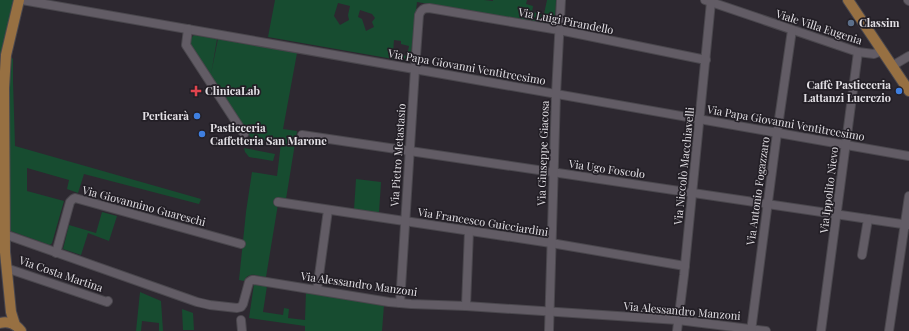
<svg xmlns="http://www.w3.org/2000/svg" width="909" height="331" viewBox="0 0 909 331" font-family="'Playfair Display',serif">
<rect width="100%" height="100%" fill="#2d2830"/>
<g fill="#174c30" fill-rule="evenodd">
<path d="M0,0H14L1,56L0,85Z"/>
<path d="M275,0H484L493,1V0H527L526,4L533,6L532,12L544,14L547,0H556L555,23L553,25L417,2L410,62L268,37ZM338,3L350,6L348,15L349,20L340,25L334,16ZM360,10L372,14L375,18L372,22L374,27L366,31L362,19L358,17ZM394,40L401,41V44L409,46L407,56L393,53Z"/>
<path d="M194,35L217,39L211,74L218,39L297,53L283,129L297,131L286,199L279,198L266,277C257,276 249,271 244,281L239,280L246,212L252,172L277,176L281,143L251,138L212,79L190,45L191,38Z"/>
<path d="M11,57L13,59V81L15,146L201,199L199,204L84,174L78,193L67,189L69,180L27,168V191L64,201L52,243L50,245L8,230V100Z"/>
<path d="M244,148L275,154L273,161L249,157L245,152Z"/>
<path d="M356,179L381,182L379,213L354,210Z"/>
<path d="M102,212L117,216L109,241L88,233L81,255L63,249L69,225L96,233Z"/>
<path d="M254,284L267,286L263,312L283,315L284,308L289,309L288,318L305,320L306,292L384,305L382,331H305V326L249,318Z"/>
<path d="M140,292L161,301L163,331H159V323L142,321L141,331H136Z"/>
<path d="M182,309L193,313L194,330H183Z"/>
</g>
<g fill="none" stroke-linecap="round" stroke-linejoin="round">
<defs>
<g id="minor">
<path d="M22,0L909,156"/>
<path d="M705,0L858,52L874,54L881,51"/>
<path d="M908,0L909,1"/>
<path d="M188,29L186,45L244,134"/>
<path d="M892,66L909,56"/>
<path d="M302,135L909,225"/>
<path d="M278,202L551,243L685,266"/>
<path d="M4,234L197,302L210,305L237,308L241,307L243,304L249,282L252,280H254L389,302L411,304L466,306L678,320L766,331"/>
<path d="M56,253L70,202L73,199L75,198L241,244"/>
<path d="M862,255L868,219"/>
<path d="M6,268L107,302L108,301"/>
<path d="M317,290L328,210"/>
<path d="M400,303L415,69L419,15C421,10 423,8 429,8L559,30L706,60"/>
<path d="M466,306L469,231"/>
<path d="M241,320L242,331"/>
<path d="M549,331L556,94L561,0"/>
<path d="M677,331L684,275L711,2"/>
<path d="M751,331L777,133L792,30"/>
<path d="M821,331L858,52"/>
<path d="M889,331L909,196"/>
</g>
<g id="major">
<path d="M848,0L909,91"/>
<path d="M0,323C8,321 16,324 21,331"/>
<path d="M15,325L11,312L5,252L4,88L6,55L19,0"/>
</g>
</defs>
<use href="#minor" stroke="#4a474d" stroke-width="10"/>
<use href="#major" stroke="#4a474d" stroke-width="12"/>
<use href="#minor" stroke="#625c65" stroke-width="8"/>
<use href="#major" stroke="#977042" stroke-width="10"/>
</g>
<circle fill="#5c6f8a" stroke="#231f26" stroke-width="1.5" cx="851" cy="23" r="4"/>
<path fill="#e0444e" stroke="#231f26" stroke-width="1.5" d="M194 85h4v4h4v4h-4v4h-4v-4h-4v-4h4z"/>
<g fill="#3f7fe0" stroke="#231f26" stroke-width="1.5">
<circle cx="899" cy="91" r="4"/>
<circle cx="197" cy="116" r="4"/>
<circle cx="202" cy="134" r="4"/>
</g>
<g text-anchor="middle" stroke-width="3.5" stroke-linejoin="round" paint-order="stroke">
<g font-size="11" fill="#e2dfe4" stroke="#231f26">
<text transform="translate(566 21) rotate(11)" y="4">Via Luigi Pirandello</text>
<text transform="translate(819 27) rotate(18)" y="4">Viale Villa Eugenia</text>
<text transform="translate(467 67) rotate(10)" y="4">Via Papa Giovanni Ventitreesimo</text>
<text transform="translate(786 123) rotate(10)" y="4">Via Papa Giovanni Ventitreesimo</text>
<text transform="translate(543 153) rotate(-88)" y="4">Via Giuseppe Giacosa</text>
<text transform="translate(398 155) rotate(-86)" y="4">Via Pietro Metastasio</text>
<text transform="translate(684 166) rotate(-84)" y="4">Via Niccolò Macchiavelli</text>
<text transform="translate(607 169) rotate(8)" y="4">Via Ugo Foscolo</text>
<text transform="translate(829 190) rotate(-83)" y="4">Via Ippolito Nievo</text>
<text transform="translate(758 191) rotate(-82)" y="4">Via Antonio Fogazzaro</text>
<text transform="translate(144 206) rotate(15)" y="4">Via Giovannino Guareschi</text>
<text transform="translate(483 222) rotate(9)" y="4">Via Francesco Guicciardini</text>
<text transform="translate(61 274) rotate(19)" y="4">Via Costa Martina</text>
<text transform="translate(359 284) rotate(8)" y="4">Via Alessandro Manzoni</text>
<text transform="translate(682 311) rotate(5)" y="4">Via Alessandro Manzoni</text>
</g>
<g font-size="11" font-weight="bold" fill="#e2dfe4" stroke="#231f26" text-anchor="start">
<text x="859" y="27">Classim</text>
<text x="891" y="89" text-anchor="end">Caffè Pasticceria<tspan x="891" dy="13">Lattanzi Lucrezio</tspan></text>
<text x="205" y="95">ClinicaLab</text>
<text x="189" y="120" text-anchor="end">Perticarà</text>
<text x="210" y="132">Pasticceria<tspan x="210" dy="13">Caffetteria San Marone</tspan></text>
</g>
</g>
</svg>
